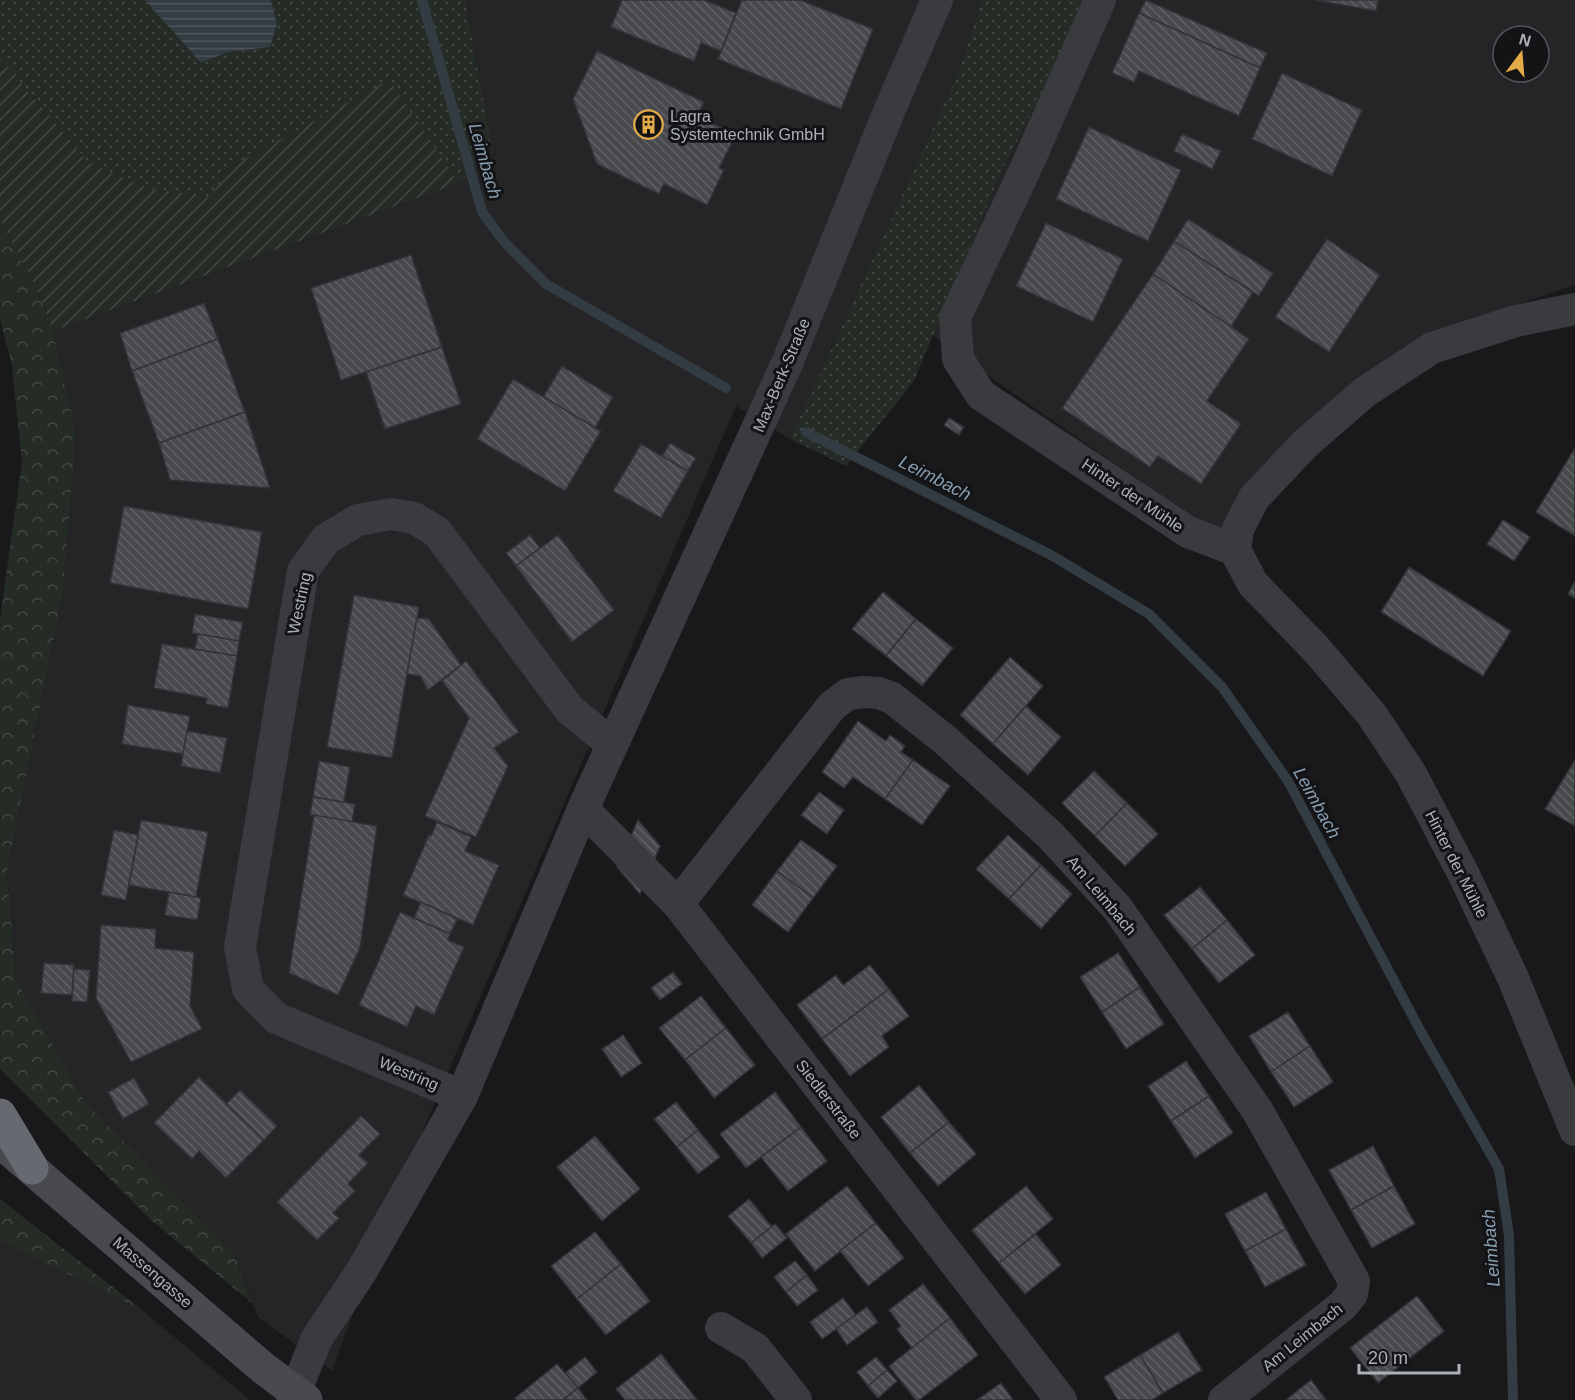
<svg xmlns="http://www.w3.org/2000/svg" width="1575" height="1400" viewBox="0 0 1575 1400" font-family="Arial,sans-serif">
<defs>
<pattern id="grass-dots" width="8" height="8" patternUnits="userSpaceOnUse" patternTransform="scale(1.5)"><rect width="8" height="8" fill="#252c26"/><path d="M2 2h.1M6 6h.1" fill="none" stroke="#424843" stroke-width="1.8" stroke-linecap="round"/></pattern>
<pattern id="forest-crowns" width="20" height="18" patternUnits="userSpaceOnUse" patternTransform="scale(1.5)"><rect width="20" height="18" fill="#252c26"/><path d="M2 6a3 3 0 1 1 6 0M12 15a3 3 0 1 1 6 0" fill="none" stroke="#424843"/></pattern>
<pattern id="garden-furrows" width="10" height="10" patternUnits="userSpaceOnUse" patternTransform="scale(1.5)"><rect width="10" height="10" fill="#252c26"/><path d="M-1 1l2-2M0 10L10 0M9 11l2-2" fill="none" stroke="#424843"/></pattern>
<pattern id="water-rules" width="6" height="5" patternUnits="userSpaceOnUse" patternTransform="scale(1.5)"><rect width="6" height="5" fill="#333c43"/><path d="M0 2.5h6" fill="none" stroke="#4e565c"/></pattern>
<pattern id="building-back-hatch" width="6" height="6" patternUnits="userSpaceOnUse" patternTransform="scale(1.5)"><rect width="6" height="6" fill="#48494d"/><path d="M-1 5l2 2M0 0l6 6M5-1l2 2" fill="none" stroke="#606165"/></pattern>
</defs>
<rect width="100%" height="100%" fill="#19191b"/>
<g fill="#252528" fill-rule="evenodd">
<path d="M465,0H982L959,71L790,439L736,406L406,1169L332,1371L258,1317L234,1254L85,1102L16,979L7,871L63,592L76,433L53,331L459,183L492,148Z"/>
<path d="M1088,0H1575V285L1452,326L1222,538L980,370L933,335L1000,175ZM1503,36H1539V72H1503Z"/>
<path d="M0,1241L142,1310L250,1400H0Z"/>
</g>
<g fill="url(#grass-dots)">
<path d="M0,0H145L201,63L228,52L270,47L277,24L271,0H465L492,148L459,183L389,81L232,166L210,198L151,189L89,163L0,58Z"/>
<path d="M982,0H1088L1000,175L914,381L846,466L790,439L959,71Z"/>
</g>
<g fill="url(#forest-crowns)">
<path d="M0,220L36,286L53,331L76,433L63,592L7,871L16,979L85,1102L234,1254L252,1303L152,1221L0,1069V619L22,462L12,366L0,318Z"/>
<path d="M0,1199L142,1310L0,1241Z"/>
</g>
<path fill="url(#garden-furrows)" d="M0,58L89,163L151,189L210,197L232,166L389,80L459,183L53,331L36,286L0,220Z"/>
<path fill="url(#water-rules)" d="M145,0H271L277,24L270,47L228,52L201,63Z"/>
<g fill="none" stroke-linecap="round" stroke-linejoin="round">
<g stroke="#333c43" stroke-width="10">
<path d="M422,0L482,212L505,243L546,284L726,388"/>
<path d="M806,432L1051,555L1149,614L1222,687L1288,781L1421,1032L1499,1169L1509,1236L1513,1400"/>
</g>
</g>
<g fill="url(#building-back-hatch)" stroke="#333337" stroke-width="1.5">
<path d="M622,0H704L736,13L721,51L701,43L694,61L611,27Z"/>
<path d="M742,0H800L873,29L841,109L718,59Z"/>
<path d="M1146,0L1267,53L1260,68L1139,13Z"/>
<path d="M1315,0H1378L1376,11Z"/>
<path d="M1139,13L1260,68L1239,116L1139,71L1134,82L1112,73Z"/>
<path d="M597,51L704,102L697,116L736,135L719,168L724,170L707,205L664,184L659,194L597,164L573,99Z"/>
<path d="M1282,73L1362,110L1332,176L1252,139Z"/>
<path d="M1089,127L1181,170L1148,241L1056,199Z"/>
<path d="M1182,134L1221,151L1212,169L1174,151Z"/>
<path d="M1188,219L1273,273L1259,296L1174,241Z"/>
<path d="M1046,223L1123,259L1093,322L1016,286Z"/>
<path d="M1327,239L1380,275L1329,352L1275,317Z"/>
<path d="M1174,241L1253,292L1231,327L1153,274Z"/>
<path d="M411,255L442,347L341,380L311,288Z"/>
<path d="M1153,274L1249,339L1207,401L1241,424L1201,484L1158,456L1150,467L1062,408Z"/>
<path d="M204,303L218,339L132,371L120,333Z"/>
<path d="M218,339L245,412L159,443L132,371Z"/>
<path d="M442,347L461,404L385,429L366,372Z"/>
<path d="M562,366L613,397L595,428L543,397Z"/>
<path d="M513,379L601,431L565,491L477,439Z"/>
<path d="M245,412L270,488L170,480L159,443Z"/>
<path d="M949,418L964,427L959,435L944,425Z"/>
<path d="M670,443L696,458L688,471L662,456Z"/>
<path d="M641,444L688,471L661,518L613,491Z"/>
<path d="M1575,448V536L1536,512Z"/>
<path d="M124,506L262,532L248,609L110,583Z"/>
<path d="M1503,520L1530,537L1514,561L1487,544Z"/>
<path d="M530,535L540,548L516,566L506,553Z"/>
<path d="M558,535L614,610L572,642L516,566Z"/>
<path d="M1409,567L1511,631L1483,676L1381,612Z"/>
<path d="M1575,581V598L1568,594Z"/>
<path d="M883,592L916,619L886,656L852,629Z"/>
<path d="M354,595L419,607L392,758L327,747Z"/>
<path d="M195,614L243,622L239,641L192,633Z"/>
<path d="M417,618L429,619L461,665L428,690L420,676L407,674Z"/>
<path d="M916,619L953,648L922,686L886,656Z"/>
<path d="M198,634L239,641L237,656L195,649Z"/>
<path d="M162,644L237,656L228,708L206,704L207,698L154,688Z"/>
<path d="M1010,657L1043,686L993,744L960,715Z"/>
<path d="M466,661L519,732L494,748L508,766L476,837L425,816L469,718L442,681Z"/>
<path d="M128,705L190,716L183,754L122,744Z"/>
<path d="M1026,706L1061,737L1028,775L993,744Z"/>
<path d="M858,721L886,741L890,735L905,746L901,752L913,760L885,799L853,777L844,788L822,772Z"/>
<path d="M187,731L227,738L220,773L181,766Z"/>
<path d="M913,760L950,786L922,825L885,799Z"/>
<path d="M1575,760V826L1545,809Z"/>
<path d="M319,761L350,767L344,802L313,797Z"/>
<path d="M1094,771L1127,803L1095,836L1062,803Z"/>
<path d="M819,792L844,810L827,834L801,815Z"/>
<path d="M313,797L355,804L352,822L310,815Z"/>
<path d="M1127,803L1158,834L1125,866L1095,836Z"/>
<path d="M314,815L377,826L360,948L338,995L289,973Z"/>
<path d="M141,820L208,832L196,897L129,885Z"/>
<path d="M638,820L660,846L640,894L617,867Z"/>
<path d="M437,822L471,837L465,851L499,865L473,925L403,895L429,835L431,836Z"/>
<path d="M114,830L138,835L126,900L101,895Z"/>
<path d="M1008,835L1041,865L1009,899L976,869Z"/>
<path d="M801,840L837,866L813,898L777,871Z"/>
<path d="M1041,865L1072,894L1041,929L1009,899Z"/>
<path d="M777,871L813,898L788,932L752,905Z"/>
<path d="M1200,887L1227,920L1192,949L1164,915Z"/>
<path d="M169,892L201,898L197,920L165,915Z"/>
<path d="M421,902L457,919L450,934L414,918Z"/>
<path d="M400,912L450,934L448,940L464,947L434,1015L416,1006L407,1027L359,1005Z"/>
<path d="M1227,920L1255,955L1219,983L1192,949Z"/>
<path d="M101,925L156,929L155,948L194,952L190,1006L202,1029L131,1062L96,998Z"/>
<path d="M1118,953L1140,987L1102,1012L1080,977Z"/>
<path d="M44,963L74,965L72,995L41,993Z"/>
<path d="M870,965L889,989L822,1039L797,1005L836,975L843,985Z"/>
<path d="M74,969L90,970L87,1002L72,1001Z"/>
<path d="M673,972L682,984L660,1000L651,988Z"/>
<path d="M1140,987L1164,1024L1126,1049L1102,1012Z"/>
<path d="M889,989L909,1016L882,1036L889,1047L850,1076L822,1039Z"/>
<path d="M701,996L726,1028L685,1060L659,1028Z"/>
<path d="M1288,1012L1310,1046L1271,1072L1249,1036Z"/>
<path d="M726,1028L755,1065L714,1098L685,1060Z"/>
<path d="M623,1035L642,1063L621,1077L602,1049Z"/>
<path d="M1310,1046L1333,1082L1294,1107L1271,1072Z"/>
<path d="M1186,1061L1209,1096L1171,1121L1148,1086Z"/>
<path d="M199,1077L264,1140L226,1178L199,1151L192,1159L154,1123Z"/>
<path d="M134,1078L149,1104L123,1119L108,1092Z"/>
<path d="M919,1085L949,1122L910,1153L881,1117Z"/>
<path d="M240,1090L277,1126L264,1140L226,1104Z"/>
<path d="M775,1092L801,1127L746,1168L720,1134Z"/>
<path d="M1209,1096L1233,1133L1195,1158L1171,1121Z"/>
<path d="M676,1102L698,1130L677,1147L654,1119Z"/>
<path d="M361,1116L380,1134L359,1155L368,1163L348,1184L355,1191L333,1213L339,1218L317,1240L277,1202Z"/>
<path d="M949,1122L976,1154L938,1186L910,1153Z"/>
<path d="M801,1127L827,1161L788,1191L761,1157Z"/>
<path d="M698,1130L720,1157L698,1174L677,1147Z"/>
<path d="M595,1136L640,1189L602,1221L557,1167Z"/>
<path d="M1373,1146L1394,1186L1351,1210L1329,1170Z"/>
<path d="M847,1186L876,1223L815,1271L786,1234Z"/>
<path d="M1026,1186L1053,1219L999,1263L972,1230Z"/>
<path d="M1394,1186L1415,1224L1372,1248L1351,1210Z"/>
<path d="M1266,1192L1286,1229L1245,1251L1225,1214Z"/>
<path d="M749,1199L772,1227L751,1243L728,1216Z"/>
<path d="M876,1223L904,1258L868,1286L840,1251Z"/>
<path d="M775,1224L787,1238L762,1258L751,1243Z"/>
<path d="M1286,1229L1306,1265L1265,1287L1245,1251Z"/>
<path d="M595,1232L621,1264L577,1299L551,1266Z"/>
<path d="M1036,1234L1061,1265L1025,1294L999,1263Z"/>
<path d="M795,1261L807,1275L786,1292L774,1277Z"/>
<path d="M621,1264L650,1301L606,1335L577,1299Z"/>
<path d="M807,1275L818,1290L797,1306L786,1292Z"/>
<path d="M923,1284L950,1318L912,1348L897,1329L901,1326L889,1310Z"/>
<path d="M1417,1296L1444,1331L1378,1383L1350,1348Z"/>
<path d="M843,1298L856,1315L822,1339L810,1322Z"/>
<path d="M867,1307L878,1322L847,1345L836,1329Z"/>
<path d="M950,1318L978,1355L919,1400H916L889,1366Z"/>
<path d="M1178,1332L1202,1370L1163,1393L1140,1355Z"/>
<path d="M661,1354L697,1400H625L616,1389Z"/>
<path d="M1140,1355L1163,1393L1152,1400H1118L1104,1377Z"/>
<path d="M585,1357L597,1372L578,1388L565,1373Z"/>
<path d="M876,1357L887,1370L868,1386L857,1372Z"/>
<path d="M557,1364L578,1388L563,1400H517L515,1398Z"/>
<path d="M887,1370L897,1381L878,1398L868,1386Z"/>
<path d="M1311,1380L1326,1400H1286Z"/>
<path d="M1001,1383L1013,1400H977Z"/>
<path d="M578,1388L587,1400H563Z"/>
</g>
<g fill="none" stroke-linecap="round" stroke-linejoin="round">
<g stroke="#3a3b3f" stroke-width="32">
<path d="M1100,0L1025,170L955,318L958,359L981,395L1188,532L1235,550L1253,584L1316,649L1372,715L1411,774L1463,873L1513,978L1575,1130"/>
<path d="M1235,550L1238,529L1254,498L1305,444L1365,392L1432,348L1516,321L1575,309"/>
<path d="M583,809L678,904L1061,1400"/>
<path d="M678,904L832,706L848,694L864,692L879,693L892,698L944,739L1050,835L1118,909L1257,1110L1354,1281L1352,1294L1343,1305L1224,1400"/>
<path d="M462,1096L276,1018L248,989L240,947L303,571L326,539L358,520L391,514L414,518L437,532L570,710L612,744"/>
<path d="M721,1328L755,1348L796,1400"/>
<path d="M292,1400L317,1338L361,1272L462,1096L583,809L788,361L890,109L937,0"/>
</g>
<path stroke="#484a4f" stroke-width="33" d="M11,1151L263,1368L306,1400"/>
<path stroke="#676970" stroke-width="33" d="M0,1115L32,1168"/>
</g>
<defs>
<symbol id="building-ring" viewBox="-11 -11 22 22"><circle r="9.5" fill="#141416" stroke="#e3aa48" stroke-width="1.5"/><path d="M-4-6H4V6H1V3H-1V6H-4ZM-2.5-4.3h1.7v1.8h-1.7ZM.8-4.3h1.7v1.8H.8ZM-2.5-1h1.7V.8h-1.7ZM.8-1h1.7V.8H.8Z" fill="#e3aa48"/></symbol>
</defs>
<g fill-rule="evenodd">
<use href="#building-ring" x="632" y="108" width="33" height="33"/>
</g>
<g text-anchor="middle" stroke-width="6" stroke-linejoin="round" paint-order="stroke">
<g font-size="16" fill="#acb1b9" stroke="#141416" text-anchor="start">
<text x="670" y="122">Lagra<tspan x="670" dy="18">Systemtechnik GmbH</tspan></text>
</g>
<g font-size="16" fill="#acb1b9" stroke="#141416">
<text transform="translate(781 375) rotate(-67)" y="6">Max-Berk-Straße</text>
<text transform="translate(1133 495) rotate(34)" y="6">Hinter der Mühle</text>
<text transform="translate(299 603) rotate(-78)" y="6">Westring</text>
<text transform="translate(1457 864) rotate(63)" y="6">Hinter der Mühle</text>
<text transform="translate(1102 895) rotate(50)" y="6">Am Leimbach</text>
<text transform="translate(409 1073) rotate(23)" y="6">Westring</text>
<text transform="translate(829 1099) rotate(52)" y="6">Siedlerstraße</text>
<text transform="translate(153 1272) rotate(41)" y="6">Massengasse</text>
<text transform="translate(1302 1337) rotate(-39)" y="6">Am Leimbach</text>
</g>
<g font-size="18" font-style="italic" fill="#879eb1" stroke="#141416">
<text transform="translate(485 161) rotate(74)" y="6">Leimbach</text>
<text transform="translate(935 478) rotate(27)" y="6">Leimbach</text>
<text transform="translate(1317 803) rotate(61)" y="6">Leimbach</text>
<text transform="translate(1491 1248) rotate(-94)" y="6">Leimbach</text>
</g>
</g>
<g transform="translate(1521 54) rotate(16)"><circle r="28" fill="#141416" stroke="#515357" stroke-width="1.5"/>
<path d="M0-4.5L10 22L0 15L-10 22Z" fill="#e3aa48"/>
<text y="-9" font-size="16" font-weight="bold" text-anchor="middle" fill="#acb1b9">N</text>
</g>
<path d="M1359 1364v9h100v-9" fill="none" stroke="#acb1b9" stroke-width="3"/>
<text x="1368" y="1364" font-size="18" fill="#acb1b9" stroke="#141416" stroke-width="4.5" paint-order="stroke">20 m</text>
</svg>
